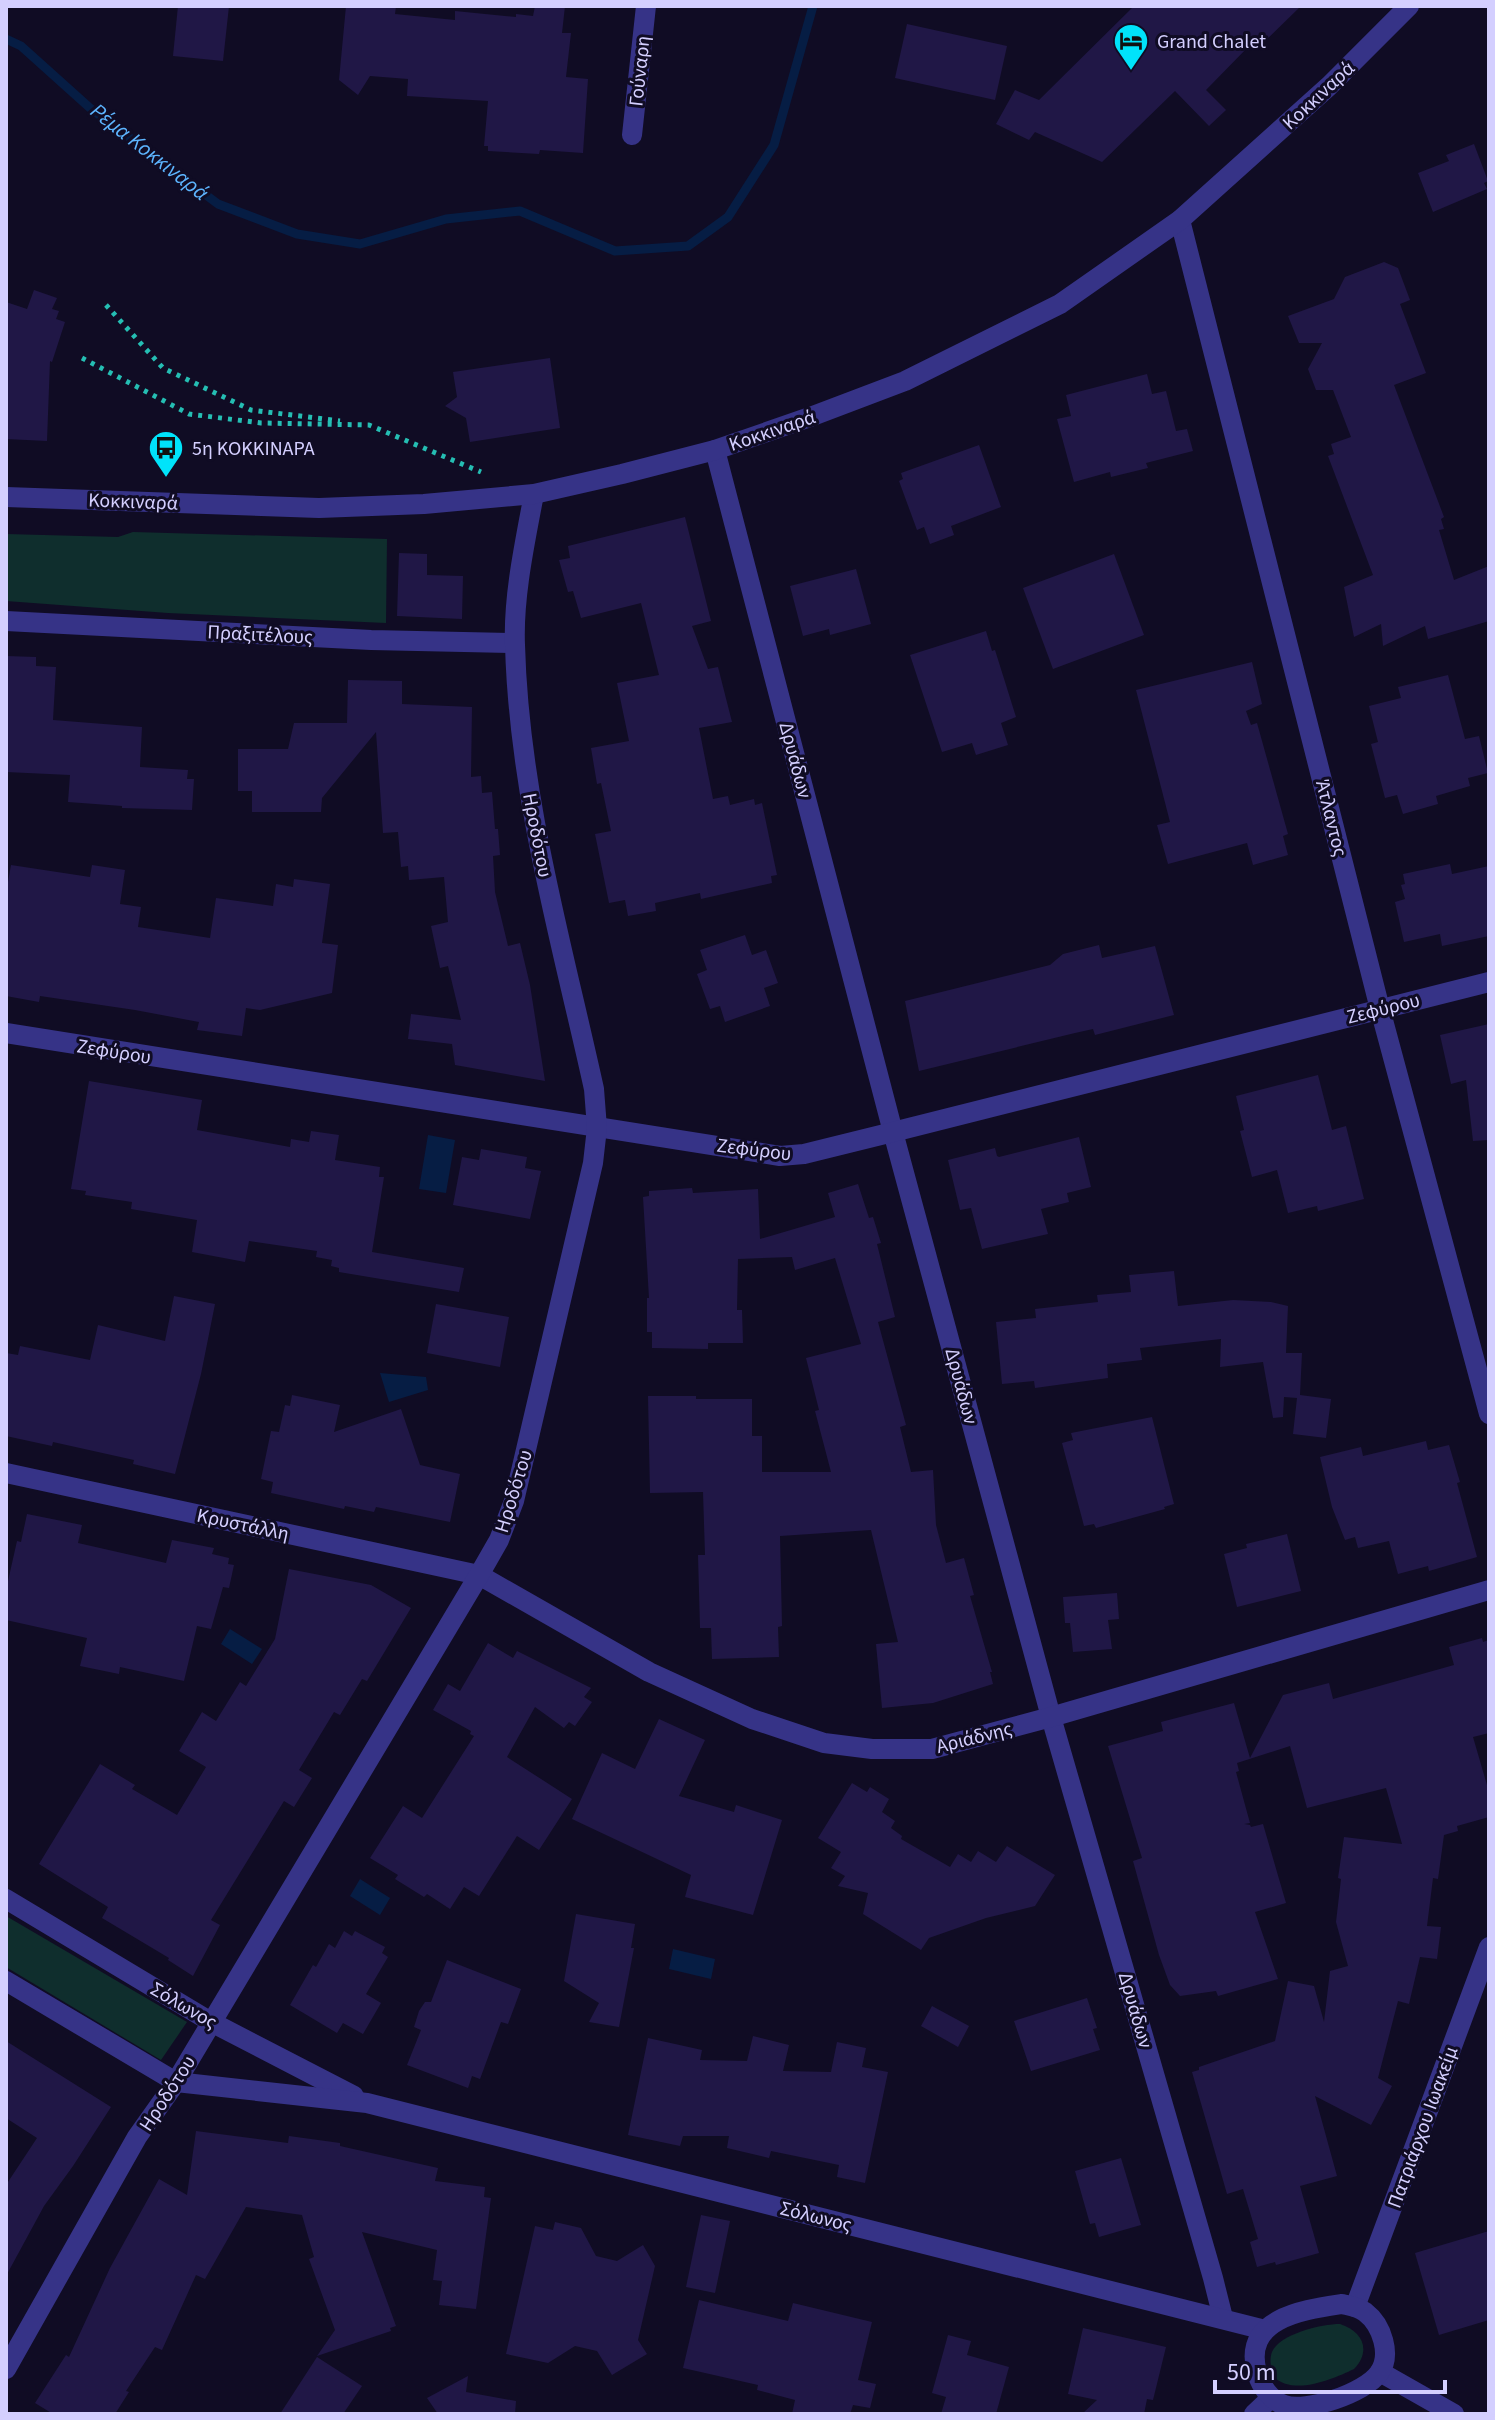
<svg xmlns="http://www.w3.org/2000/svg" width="1495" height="2420" viewBox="0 0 1495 2420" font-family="'Source Sans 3',sans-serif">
<rect width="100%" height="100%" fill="#100c24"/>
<g fill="#0f2e2d">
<path d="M133,532L387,539L386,623L168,613L6,601V534L118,537Z"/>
<path d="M6,1916L187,2022L161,2060L6,1967Z"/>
<path d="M1340,2324C1362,2331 1372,2350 1354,2369C1333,2379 1294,2396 1274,2377C1271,2369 1269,2360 1272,2352C1279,2334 1322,2324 1340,2324Z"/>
</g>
<g fill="#061d44">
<path d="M428,1135L455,1140L446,1193L419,1189Z"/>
<path d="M380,1373L426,1377L428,1390L389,1402Z"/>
<path d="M230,1629L262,1649L252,1664L221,1644Z"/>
<path d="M360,1879L390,1898L380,1915L350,1896Z"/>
<path d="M673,1949L715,1959L711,1979L669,1969Z"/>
</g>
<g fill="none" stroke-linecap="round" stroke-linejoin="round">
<path stroke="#061d44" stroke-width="9" d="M6,39L21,46L90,108L218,204L297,234L360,244L446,219L520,211L615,251L688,246L728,217L774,145L813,6"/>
</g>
<g fill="#201746">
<path d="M178,6H229L223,61L173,56Z"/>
<path d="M346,6H396L395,14L455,20V11L516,17V14L533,16L535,6H565L562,33H571L566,77L588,79L583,153L540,150L539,154L488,151V146H484L488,101L407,96L408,79L370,76L358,95L339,80Z"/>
<path d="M1134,6H1301L1256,50L1250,45L1206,90L1226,110L1209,126L1175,91L1102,162L1035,132L1029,140L996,124L1015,90L1039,100Z"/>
<path d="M907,24L1007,46L995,100L895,78Z"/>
<path d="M1474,144L1488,181L1484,183L1487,189L1433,212L1418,173L1449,161L1446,155Z"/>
<path d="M1384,262L1398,268L1410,300L1400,304L1426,373L1394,385L1444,517L1441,519L1444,529L1439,530L1454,580L1489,566V621L1428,639L1425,626L1383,646L1381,624L1354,637L1344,587L1373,575L1328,456L1334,454L1331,444L1351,437L1333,390H1316L1308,369L1322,343H1299L1288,316L1334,299L1345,277Z"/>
<path d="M34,290L57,298L52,309L59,311L56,319L65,322L52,362L50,361L47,441L6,439V302L27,309Z"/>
<path d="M550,358L560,428L470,442L466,418L445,406L457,397L453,372Z"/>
<path d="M1147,374L1152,394L1166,391L1176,431L1187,429L1193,451L1146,463L1148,468L1111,477L1110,472L1074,482L1057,419L1071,416L1066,395Z"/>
<path d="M979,445L1001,507L951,526L954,535L930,544L924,527L917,530L899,481L903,479L901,473Z"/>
<path d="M685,517L711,621L692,626L708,669L718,667L732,722L699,728L713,799L728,796L730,805L754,799L755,805L762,803L777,875L771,876L772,883L701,899L700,893L655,903L656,911L628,916L625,900L609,903L595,834L611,831L601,783L597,784L591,748L629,741L617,683L659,675L641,603L581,618L573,591L568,592L559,560L570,558L568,546Z"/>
<path d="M399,553L427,554V575L463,576L462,619L397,616Z"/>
<path d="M1114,554L1144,635L1053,669L1023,588Z"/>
<path d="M856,569L871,624L830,635L829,629L803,636L790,586Z"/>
<path d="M986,631L992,651L995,650L1016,717L1001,723L1008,745L976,755L972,743L942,752L910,655Z"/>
<path d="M6,656L36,657V666L56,667L53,720L142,727L140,767L188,770L187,779H194L192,810L122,808V806L68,802L70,775L6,772Z"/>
<path d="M1252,662L1262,704L1246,711L1251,725L1257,723L1288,834L1283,836L1288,855L1253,865L1247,843L1168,864L1157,825L1170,822L1136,690Z"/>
<path d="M1448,675L1465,739L1479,736L1488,773L1468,778L1470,786L1436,796L1438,804L1403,814L1397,795L1385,798L1371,744L1378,742L1369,706L1401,698L1398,687Z"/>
<path d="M348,680L402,681V704L472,707L471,777L481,776L482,793L492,792L495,829H498L500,855L493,856L495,892L508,946L520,943L530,985L545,1081L455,1065L452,1044L408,1039L411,1014L461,1020L448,966L440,968L431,926L448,922L444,877L409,880L408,866L401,867L398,832L383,833L376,732L322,798L321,812H252V791H238V749H288L294,723H347Z"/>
<path d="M1450,864L1452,874L1489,866V936L1442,946L1440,934L1404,942L1395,902L1405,899L1401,885L1405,884L1403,874Z"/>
<path d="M11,865L90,877L92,865L125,870L120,904L141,907L138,927L210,938L216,898L273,906L276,884L293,887L294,879L330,884L322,943L338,945L332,993L260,1010L246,1008L242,1036L197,1030L199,1022L135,1010L40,996L39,1002L6,996V893Z"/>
<path d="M745,935L752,955L766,950L778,983L764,988L770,1006L725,1022L720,1006L710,1009L697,974L707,970L700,950Z"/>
<path d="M1099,945L1102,958L1155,946L1174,1015L1095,1035L1093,1029L1075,1033L919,1071L905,1001L1050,965L1063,954Z"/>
<path d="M1489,1024V1140L1473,1141L1466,1080L1451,1084L1440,1035Z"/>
<path d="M1318,1075L1332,1130L1346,1126L1364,1199L1318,1211L1317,1206L1288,1213L1277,1170L1252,1177L1240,1131L1244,1130L1236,1096Z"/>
<path d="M89,1081L202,1100L197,1130L290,1147L291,1139L309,1142L311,1131L339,1135L335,1160L380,1167L379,1177H384L372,1252L464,1268L459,1292L339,1272V1268L331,1266L332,1260L316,1257L317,1251L249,1241L245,1262L192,1252L197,1220L131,1209L132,1202L85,1195L86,1191L71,1189Z"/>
<path d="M1079,1137L1091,1187L1067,1193L1069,1202L1041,1209L1048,1234L982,1249L971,1208L960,1210L948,1160L995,1148L997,1156L999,1157Z"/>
<path d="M481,1149L527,1157L525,1168L541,1171L530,1219L453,1205L462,1157L479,1160Z"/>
<path d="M858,1184L869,1218L873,1217L881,1243L877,1244L895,1317L878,1322L906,1425L900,1427L911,1472L933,1470L936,1525L946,1563L964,1558L974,1595L970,1596L992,1672H990L993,1684L933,1703L882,1708L876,1644L898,1642L871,1530L780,1536L782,1626L778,1627L779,1657L712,1659L711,1628H700L698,1555H705L703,1492L650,1493L648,1396H696V1399H752V1436H762V1472H831L815,1411L819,1410L806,1358L861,1344L835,1258L795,1270L792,1257L738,1259L737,1310H742L743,1343H708V1349L652,1348V1332H647V1298H649L643,1197L649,1196V1191L692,1188L693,1193L758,1189L760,1239L835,1217L828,1193Z"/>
<path d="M1174,1271L1178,1306L1233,1300L1271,1302L1288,1306L1286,1353H1302L1300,1395L1331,1399L1326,1438L1293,1434L1297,1398L1284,1397L1283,1417L1273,1418L1263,1362L1220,1367L1221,1339L1140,1348L1142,1360L1107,1364L1108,1378L1035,1388L1034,1381L1002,1384L996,1322L1036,1318L1035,1309L1098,1302L1097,1295L1131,1292L1129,1275Z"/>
<path d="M174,1296L215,1304L201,1374L175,1474L133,1464L134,1460L53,1442L52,1446L6,1436V1353L18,1355L20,1346L90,1360L98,1325L165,1341Z"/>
<path d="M436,1304L509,1317L500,1367L427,1353Z"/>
<path d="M292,1395L340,1405L334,1432L401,1409L420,1465L460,1474L450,1522L376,1507L374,1512L345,1506L344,1509L271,1493L273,1482L261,1479L271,1431L279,1432L285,1405L290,1406Z"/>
<path d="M1152,1417L1174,1504L1164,1507L1165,1509L1096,1528L1094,1524L1084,1526L1062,1443L1073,1440L1071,1433Z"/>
<path d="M1426,1441L1428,1450L1449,1445L1460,1482L1457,1483L1477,1557L1429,1571L1428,1566L1398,1574L1389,1541L1358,1548L1355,1537L1345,1540L1332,1507L1320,1457L1361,1447L1363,1456Z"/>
<path d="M27,1514L82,1525L78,1543L166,1563L172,1540L214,1548L212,1554L229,1558L228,1564L234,1565L229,1588L223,1587L211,1629L197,1626L184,1681L120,1667L119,1674L80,1666L87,1638L6,1620V1590L17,1541L21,1542Z"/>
<path d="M1287,1534L1301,1591L1237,1607L1224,1554L1247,1548L1246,1544Z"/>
<path d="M289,1569L371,1585L411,1608L367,1681L362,1679L340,1715L334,1712L299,1770L312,1778L294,1807L284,1801L211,1920L220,1925L193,1976L168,1960L169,1958L102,1918L108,1907L39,1864L100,1764L135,1785L132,1789L177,1815L206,1767L179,1751L202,1712L216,1721L240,1682L246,1686L275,1639Z"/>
<path d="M1117,1593L1119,1619L1108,1620L1112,1649L1073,1652L1070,1623H1065L1063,1597Z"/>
<path d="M1482,1638L1483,1642L1489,1640V1733L1473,1737L1489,1792V1817L1457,1826L1458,1831L1444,1835L1438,1879L1433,1878L1427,1926L1441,1927L1437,1959L1420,1957L1409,2004L1398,2001L1378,2078L1392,2086L1371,2125L1315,2096L1337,2176L1300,2186L1319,2253L1276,2265L1275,2262L1257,2267L1250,2242L1258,2239L1243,2189L1227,2194L1192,2072L1199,2070V2067L1275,2041L1288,1981L1314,1986L1324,2022L1330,1971L1348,1966L1336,1922L1341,1879L1338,1878L1344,1837L1402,1844L1386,1788L1307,1808L1290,1746L1237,1763L1239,1771L1236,1772L1250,1823L1244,1824L1250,1825L1251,1827L1263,1824L1286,1903L1255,1912L1278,1979L1218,1996L1216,1991L1180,1996L1170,1985L1159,1955L1133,1861L1142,1858L1108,1746L1163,1731L1161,1722L1234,1703L1250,1758L1283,1695L1329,1683L1333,1699L1454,1665L1449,1647Z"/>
<path d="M488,1643L513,1658L517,1651L591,1688L584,1697L592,1702L575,1726L569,1722L564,1728L535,1707L507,1757L572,1799L539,1850L517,1836L479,1896L464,1887L450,1909L427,1894L424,1897L395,1879L398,1875L370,1858L403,1806L422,1818L474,1736L470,1734L471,1731L433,1710L448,1684L460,1691Z"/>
<path d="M659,1719L705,1740L679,1796L734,1812L736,1805L782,1820L753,1915L685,1897L691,1875L572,1819L602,1753L635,1769Z"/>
<path d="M852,1783L867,1792L870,1787L889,1799L882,1812L895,1821L891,1828L902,1836L901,1839L950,1867L958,1854L971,1862L978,1851L996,1862L1007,1846L1055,1875L1035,1906L986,1918L929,1938L921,1950L863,1914L868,1893L838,1886L845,1876L831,1868L841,1852L818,1838Z"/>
<path d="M576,1914L635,1924L631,1948H634L619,2027L589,2022L599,2003L564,1981Z"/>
<path d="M344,1931L352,1936L355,1931L385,1947L382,1953L388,1957L366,1994L381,2003L363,2034L343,2023L337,2033L290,2005L313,1965L316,1967L329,1944L335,1948Z"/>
<path d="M447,1960L521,1989L508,2024L501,2022L480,2079L472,2076L468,2088L407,2065L421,2030L414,2027L419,2011L425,2002H431Z"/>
<path d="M1087,1998L1097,2028L1093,2029L1100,2050L1031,2071L1014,2021Z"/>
<path d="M932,2006L969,2026L958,2047L921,2026Z"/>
<path d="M753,2036L789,2045L783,2071L831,2072L837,2042L866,2048L862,2067L888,2072L865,2183L837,2177L839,2165L771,2151L769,2158L727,2148L729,2136H683L680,2146L628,2135L648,2038L702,2050L700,2060L747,2061Z"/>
<path d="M6,2041L111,2107L73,2166L44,2206L6,2276V2185L37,2138L6,2118Z"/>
<path d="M196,2131L288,2143L289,2136L340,2143V2146L438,2168L435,2181L485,2187L484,2197L491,2198L476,2309L439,2305L442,2281L433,2280L437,2250L362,2232L396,2326L390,2328L391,2331L317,2356L335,2330L309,2259L314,2257L302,2215L246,2207L205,2279L196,2275L162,2350L155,2347L126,2391L129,2392L115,2414H53L35,2403L66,2355L69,2357L110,2268L159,2179L187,2195Z"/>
<path d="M1121,2158L1141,2225L1099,2237L1095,2223L1090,2224L1075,2171Z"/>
<path d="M701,2215L730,2221L715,2293L686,2287Z"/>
<path d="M555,2222L581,2228L596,2256L617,2261L643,2245L655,2266L638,2340L647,2354L612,2375L597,2351L575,2346L548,2363L506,2354L535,2226L553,2230Z"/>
<path d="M1489,2231V2320L1439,2335L1415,2253Z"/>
<path d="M699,2300L788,2321L793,2303L872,2322L858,2380L876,2384L870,2408L853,2405L850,2414H792L795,2400L757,2390L758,2385L683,2368Z"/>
<path d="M1083,2328L1166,2347L1153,2400L1147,2399L1144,2414H1082L1097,2400L1068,2394Z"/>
<path d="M948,2335L971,2341L967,2355L1009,2367L996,2414H941L946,2397L932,2393Z"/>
<path d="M317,2357L362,2386L343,2414H280Z"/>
<path d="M468,2376L466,2392L516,2401L515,2414H438L427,2398Z"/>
</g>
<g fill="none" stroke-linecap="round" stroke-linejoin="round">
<g stroke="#25beb3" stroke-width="5" stroke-dasharray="4 6" stroke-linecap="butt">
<path d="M106,305L163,368L251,410L340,421"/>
<path d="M82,358L189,414L261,423L369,425L481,472"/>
</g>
<g stroke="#363387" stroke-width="20">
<path d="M632,135L646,6"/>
<path d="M1180,220L1380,1009L1489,1414"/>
<path d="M715,450L893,1132L1051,1717L1213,2278L1223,2318"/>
<path d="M6,621L371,640L514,643"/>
<path d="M6,1033L780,1156L804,1154L893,1132L1489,982"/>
<path d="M6,1473L479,1575L649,1672L752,1719L824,1743L872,1749H932L1051,1717L1489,1590"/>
<path d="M1355,2307L1489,1947"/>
<path d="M6,2369L137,2137L176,2082L479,1575L499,1540L514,1501L593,1163L597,1128L594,1089C562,943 519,796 515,645C513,597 525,542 534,494"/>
<path d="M1380,2372L1454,2414"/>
<path d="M1254,2414L1271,2398"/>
</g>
<g stroke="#363387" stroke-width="20">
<path d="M6,497L319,508L424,504L534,494L622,474L715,450L810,417L905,381L1060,304L1180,220L1329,86L1409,6"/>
<path d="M6,1899L211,2022L354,2096"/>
<path d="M6,1981L176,2082L367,2103L1265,2330"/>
<path d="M1342,2304C1350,2306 1358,2307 1365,2312C1382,2325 1392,2355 1379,2373C1365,2393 1306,2413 1284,2405C1270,2400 1261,2386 1257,2373C1242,2318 1303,2310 1342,2304Z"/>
</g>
</g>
<defs>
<symbol id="hotel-pin" viewBox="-11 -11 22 30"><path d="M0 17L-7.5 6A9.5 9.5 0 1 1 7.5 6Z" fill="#00e3fa" stroke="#100c24"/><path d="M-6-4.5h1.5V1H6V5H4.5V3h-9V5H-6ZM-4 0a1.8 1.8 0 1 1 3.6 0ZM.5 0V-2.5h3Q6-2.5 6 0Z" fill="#111"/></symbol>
<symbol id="bus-pin" viewBox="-11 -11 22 30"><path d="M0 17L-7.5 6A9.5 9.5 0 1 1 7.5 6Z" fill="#00e3fa" stroke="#100c24"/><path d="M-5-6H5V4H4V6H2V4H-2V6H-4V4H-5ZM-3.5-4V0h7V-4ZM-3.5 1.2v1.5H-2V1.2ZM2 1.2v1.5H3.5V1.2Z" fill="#111"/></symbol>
</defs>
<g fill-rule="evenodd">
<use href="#hotel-pin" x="1111" y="21" width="40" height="54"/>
<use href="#bus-pin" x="146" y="428" width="40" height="54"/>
</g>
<g text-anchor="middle" stroke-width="6" stroke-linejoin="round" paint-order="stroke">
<g font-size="20" fill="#d4cfff" stroke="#100c24" text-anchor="start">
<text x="1157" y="48">Grand Chalet</text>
<text x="192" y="455">5η ΚΟΚΚΙΝΑΡΑ</text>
</g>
<g font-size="20" fill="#d4cfff" stroke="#100c24">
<text transform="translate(639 71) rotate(-84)" y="7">Γούναρη</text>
<text transform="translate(1318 95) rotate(-43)" y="7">Κοκκιναρά</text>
<text transform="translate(772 430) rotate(-19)" y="7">Κοκκιναρά</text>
<text transform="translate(133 501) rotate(2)" y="7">Κοκκιναρά</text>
<text transform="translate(260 634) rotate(3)" y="7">Πραξιτέλους</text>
<text transform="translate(796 760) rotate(75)" y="7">Δρυάδων</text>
<text transform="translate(1332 818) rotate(76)" y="7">Άτλαντος</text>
<text transform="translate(538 835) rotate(79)" y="7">Ηροδότου</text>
<text transform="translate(1383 1008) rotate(-14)" y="7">Ζεφύρου</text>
<text transform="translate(114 1051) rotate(9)" y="7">Ζεφύρου</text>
<text transform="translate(754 1149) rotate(7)" y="7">Ζεφύρου</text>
<text transform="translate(962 1386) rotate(75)" y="7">Δρυάδων</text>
<text transform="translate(513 1491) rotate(-73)" y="7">Ηροδότου</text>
<text transform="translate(243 1524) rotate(12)" y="7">Κρυστάλλη</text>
<text transform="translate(974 1737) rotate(-14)" y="7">Αριάδνης</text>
<text transform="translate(184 2005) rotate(30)" y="7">Σόλωνος</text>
<text transform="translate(1136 2010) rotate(74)" y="7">Δρυάδων</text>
<text transform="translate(167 2093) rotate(-57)" y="7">Ηροδότου</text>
<text transform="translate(1422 2127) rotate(-70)" y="7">Πατριάρχου Ιωακείμ</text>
<text transform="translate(816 2216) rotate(14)" y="7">Σόλωνος</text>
</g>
<g font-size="22" font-style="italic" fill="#5db5ff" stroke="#100c24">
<text transform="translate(150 151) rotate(38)" y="8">Ρέμα Κοκκιναρά</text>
</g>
</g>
<rect width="1495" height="2420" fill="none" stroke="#d4cfff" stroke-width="16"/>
<path d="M1215 2380v12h230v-12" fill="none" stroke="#d4cfff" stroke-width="4"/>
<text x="1227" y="2380" font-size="24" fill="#d4cfff" stroke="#100c24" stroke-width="6" paint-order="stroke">50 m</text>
</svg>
